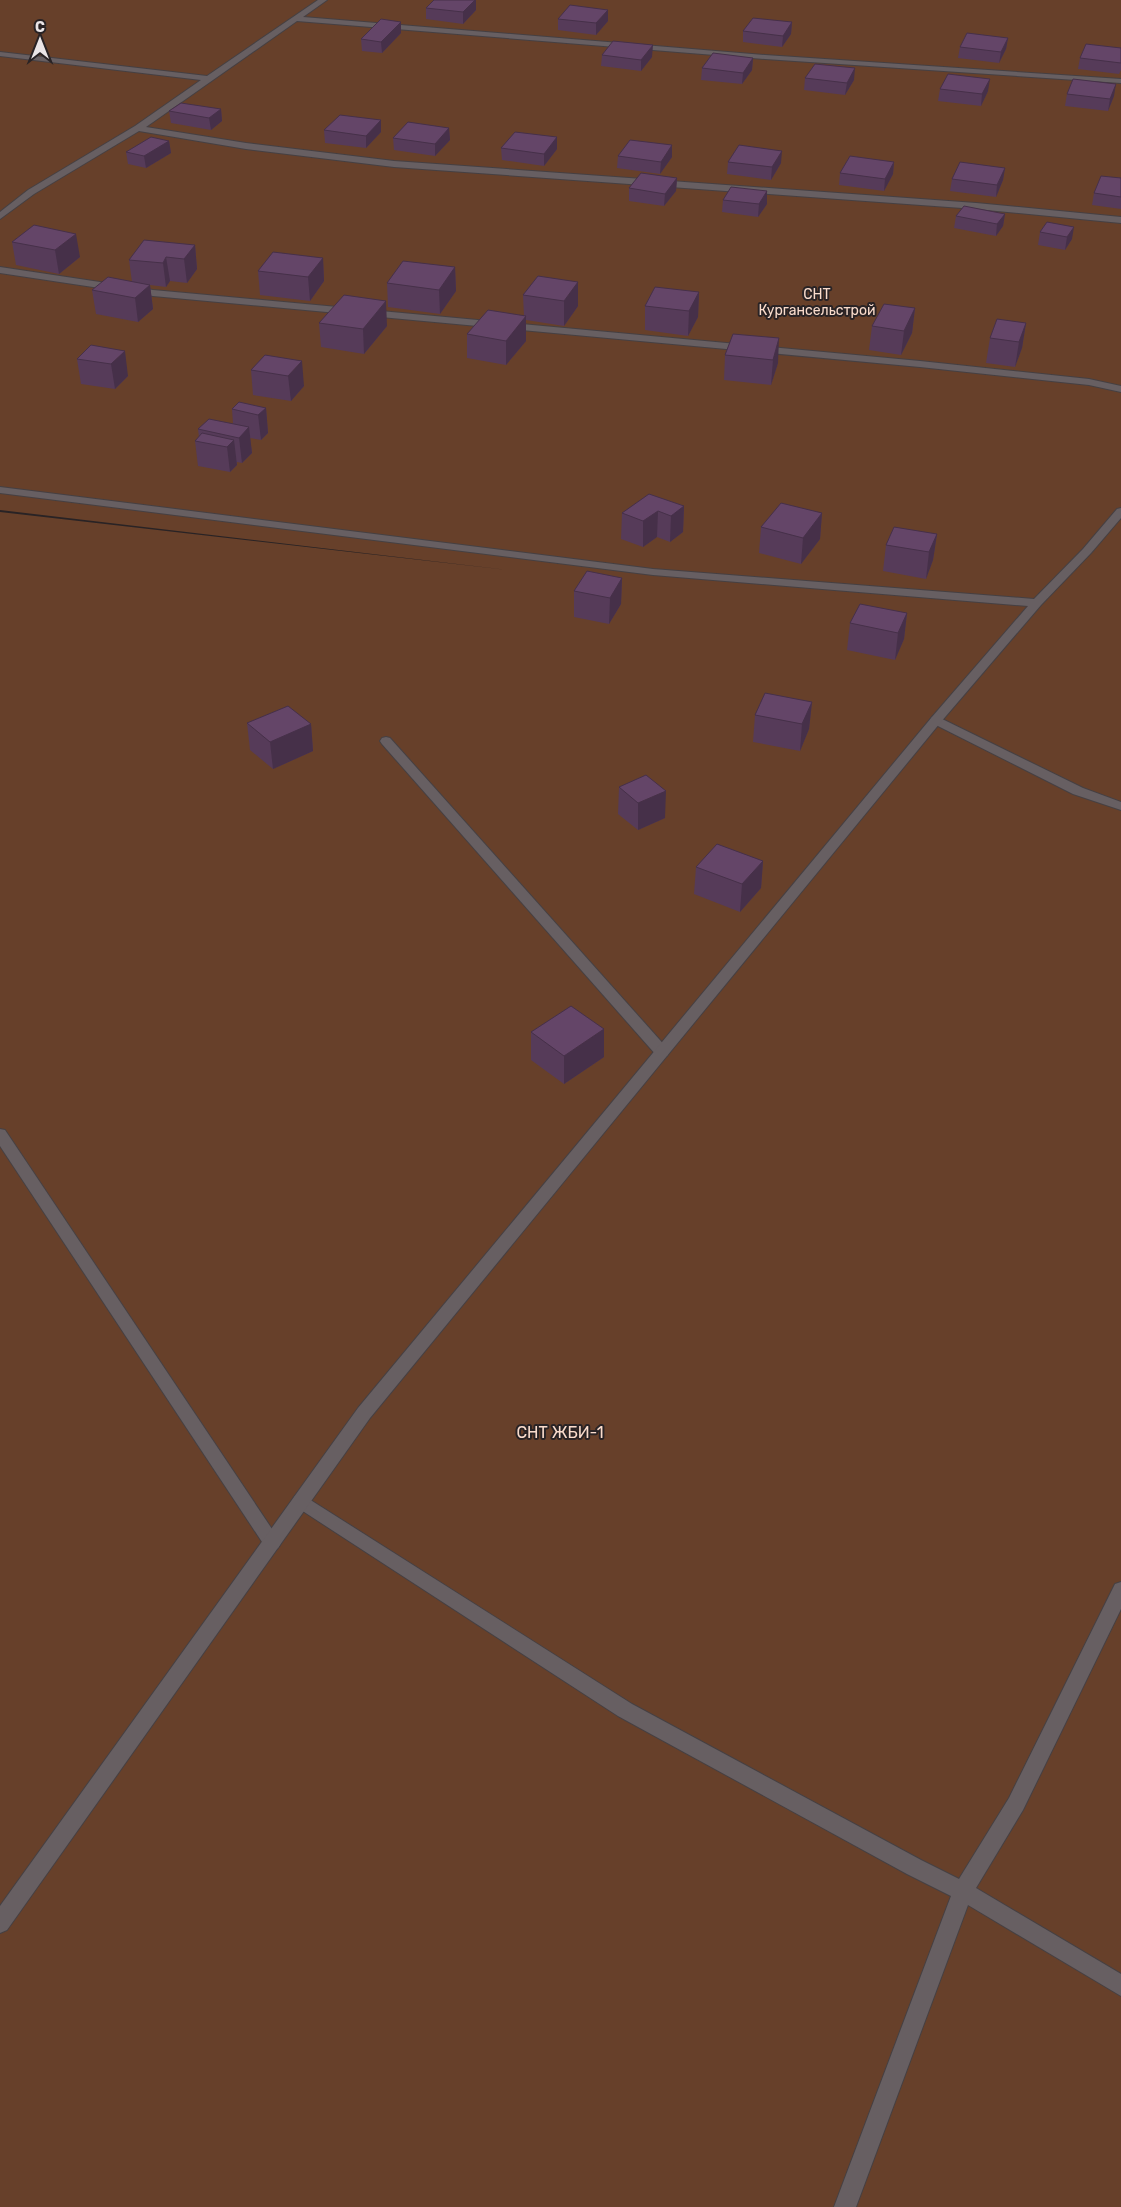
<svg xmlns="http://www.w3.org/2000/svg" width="1121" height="2207" viewBox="0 0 1121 2207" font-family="Rubik,sans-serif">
<rect width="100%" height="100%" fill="#292325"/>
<path fill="#67402a" d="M0,0H1121V2207H0V512L516,571L0,510Z"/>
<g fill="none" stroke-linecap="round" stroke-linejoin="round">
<defs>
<g id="lane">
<path d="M936,716L1083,788L1121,802V810L1073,794L932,723L930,720L932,717Z"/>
<path d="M386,737L390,738L667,1048L669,1052L667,1056H657L382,744L380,741L382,738Z"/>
<path d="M0,1129L5,1130L278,1538L281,1543L278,1548L272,1551L266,1548L0,1146Z"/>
<path d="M301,1494L632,1704L921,1860L959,1879L1009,1798L1115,1584L1121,1582V1609L1023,1810L976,1888L1121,1974V1996L968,1905L856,2207H834L951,1896L907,1874L618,1716L295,1506L292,1501L295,1496Z"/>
</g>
<g id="street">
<path d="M318,0H327L303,17L765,55L1121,79V83L765,59L297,21L146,127L246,143L394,161L976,203L1121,217V223L976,209L394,167L246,149L139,131L34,194L0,219V212L28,190L135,126L201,80L0,56V52L207,76Z"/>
<path d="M0,267L153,290L920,361L1089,379L1121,386V392L1089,385L920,367L153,296L0,273Z"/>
<path d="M0,487L653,569L1034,599L1083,549L1117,509L1121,508V518L1091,553L1041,605L940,723L370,1418L7,1930L0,1933V1906L358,1408L932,717L1028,606L653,575L0,493Z"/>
</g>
</defs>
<use href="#lane" stroke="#464043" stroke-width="2"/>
<use href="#street" stroke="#464043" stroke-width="2"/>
<use href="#lane" fill="#675f62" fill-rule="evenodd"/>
<use href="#street" fill="#675f62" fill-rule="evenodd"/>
</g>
<g fill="#563b59">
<path d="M434,0H476V10L463,24L426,19V8Z"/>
<path d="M558,19L608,21L596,35L558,30Z"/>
<path d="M792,22L791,34L782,47L743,42V31Z"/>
<path d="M401,33L382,53L362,51L361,39Z"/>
<path d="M1008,38L1006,49L999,63L958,58L960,47Z"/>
<path d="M1121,48V70L1119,74L1078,69L1080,58Z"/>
<path d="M602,55L652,57L641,71L601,66Z"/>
<path d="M753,58L752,70L742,84L701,80L702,68Z"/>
<path d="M805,78L854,80L845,95L804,90Z"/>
<path d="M940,89L988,91L981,106L938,101Z"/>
<path d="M1067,94L1114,96L1108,111L1065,106Z"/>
<path d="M221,109L222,121L211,130L171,123L169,111Z"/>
<path d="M381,120V132L366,148L325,143L324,130Z"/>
<path d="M449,128L450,140L435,156L394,150L393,138Z"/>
<path d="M557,137V149L544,166L502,160L501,148Z"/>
<path d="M169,141L171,153L146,168L128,164L126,152Z"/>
<path d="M618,156L672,157L660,174L617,168Z"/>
<path d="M728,162L781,163L771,180L727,174Z"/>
<path d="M894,162L893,174L884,191L839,185L840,173Z"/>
<path d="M1005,168L1003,180L996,197L950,191L952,179Z"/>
<path d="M677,178L676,191L664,206L629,201V188Z"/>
<path d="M1121,178V209L1092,205L1094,193Z"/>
<path d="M767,191V204L758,217L722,212L723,200Z"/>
<path d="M1005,214L1003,226L996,236L954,228L956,216Z"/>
<path d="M1047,222L1072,239L1065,250L1038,245L1040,232Z"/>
<path d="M34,225L80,257L59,274L16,265L12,242Z"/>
<path d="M195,245L197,269L187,283L170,281L166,287L150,285L153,309L138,322L96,314L92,290L132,282L129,260Z"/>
<path d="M323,258L324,281L310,301L260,295L258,271Z"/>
<path d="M455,267L456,291L440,314L388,307L387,283Z"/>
<path d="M538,276L578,306L564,326L526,320V341L506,365L467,358V334L524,316L523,295Z"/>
<path d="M699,292L698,317L688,336L645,330V306Z"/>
<path d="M915,308L912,333L901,355L869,350L872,326Z"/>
<path d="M319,323L387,326L364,354L321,347Z"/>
<path d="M1026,323L1022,348L1015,367L986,363L990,338Z"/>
<path d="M733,334L778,363L771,385L724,380L725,355Z"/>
<path d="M91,345L128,376L115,389L81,384L77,359Z"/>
<path d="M265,355L304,386L291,401L253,395L251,370Z"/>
<path d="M266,408L268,433L261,440L250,438L252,453L242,463L237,462V465L230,472L198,466L195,441L199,437L198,429L233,424L232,409Z"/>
<path d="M684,506L683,532L670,542L657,537L643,547L621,539L622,513Z"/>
<path d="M822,513L820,539L801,564L759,553L761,527Z"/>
<path d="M937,534L933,560L926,579L883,571L886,545Z"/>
<path d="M622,578L621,604L609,624L574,617V591Z"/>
<path d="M907,613L904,639L895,660L847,650L850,623Z"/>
<path d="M812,702L809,729L800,751L753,742L755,715Z"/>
<path d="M247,723L311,724L313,751L273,769L250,750Z"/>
<path d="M619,787L665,818L638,830L618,814Z"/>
<path d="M763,861L761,888L740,912L694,894L696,867Z"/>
<path d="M531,1032L604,1057L564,1084L531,1060Z"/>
</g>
<g fill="#463049">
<path d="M475,0H476V10L463,24V12Z"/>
<path d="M608,10V21L596,35V23Z"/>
<path d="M401,22V33L382,53L381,42Z"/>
<path d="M792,22L791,34L782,47L783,36Z"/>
<path d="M1008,38L1006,49L999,63L1001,52Z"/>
<path d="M653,45L652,57L641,71V60Z"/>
<path d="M753,58L752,70L742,84L743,73Z"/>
<path d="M855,68L854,80L845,95L847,83Z"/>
<path d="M990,79L988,91L981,106L982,94Z"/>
<path d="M1116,84L1114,96L1108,111L1110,99Z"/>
<path d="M221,109L222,121L211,130L209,118Z"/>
<path d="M381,120V132L366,148V136Z"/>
<path d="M449,128L450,140L435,156V144Z"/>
<path d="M557,137V149L544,166V154Z"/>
<path d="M169,141L171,153L146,168L144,156Z"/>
<path d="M672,145V157L660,174L661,162Z"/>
<path d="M782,151L781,163L771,180L772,167Z"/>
<path d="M894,162L893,174L884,191L885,179Z"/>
<path d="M1005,168L1003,180L996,197L997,185Z"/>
<path d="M677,178L676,191L664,206L665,194Z"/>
<path d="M767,191V204L758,217L759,204Z"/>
<path d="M1005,214L1003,226L996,236L997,224Z"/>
<path d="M1074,227L1072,239L1065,250L1067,237Z"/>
<path d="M76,234L80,257L59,274L55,250Z"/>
<path d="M195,245L197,269L187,283L184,259Z"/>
<path d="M166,257L170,281L166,287L163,263Z"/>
<path d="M323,258L324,281L310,301L308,277Z"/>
<path d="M455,267L456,291L440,314L439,290Z"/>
<path d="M578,282V306L564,326V301Z"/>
<path d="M150,285L153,309L138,322L135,298Z"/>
<path d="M699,292L698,317L688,336L689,311Z"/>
<path d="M386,301L387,326L364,354L363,329Z"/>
<path d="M915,308L912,333L901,355L904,331Z"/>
<path d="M526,316V341L506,365V341Z"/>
<path d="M1026,323L1022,348L1015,367L1019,342Z"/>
<path d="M779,338L778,363L771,385L773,360Z"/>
<path d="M125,351L128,376L115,389L111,364Z"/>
<path d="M302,361L304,386L291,401L288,376Z"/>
<path d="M266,408L268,433L261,440L258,415Z"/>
<path d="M249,427L252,453L242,463L239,438Z"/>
<path d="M234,440L237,465L230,472L227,447Z"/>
<path d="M684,506L683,532L670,542L671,516Z"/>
<path d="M658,511L657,537L643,547V521Z"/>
<path d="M822,513L820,539L801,564L803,538Z"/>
<path d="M937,534L933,560L926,579L929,552Z"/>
<path d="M622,578L621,604L609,624L610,598Z"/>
<path d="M907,613L904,639L895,660L898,633Z"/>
<path d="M812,702L809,729L800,751L802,724Z"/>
<path d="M311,724L313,751L273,769L270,742Z"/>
<path d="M666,791L665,818L638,830V803Z"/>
<path d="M763,861L761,888L740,912L742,884Z"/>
<path d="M604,1029V1057L564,1084V1056Z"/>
</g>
<g fill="#644568" stroke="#463049">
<path d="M434,0H475L463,12L426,8Z"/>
<path d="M570,5L608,10L596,23L558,19Z"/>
<path d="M753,18L792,22L783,36L743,31Z"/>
<path d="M381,19L401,22L381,42L361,39Z"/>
<path d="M967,33L1008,38L1001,52L960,47Z"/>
<path d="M613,41L653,45L641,60L602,55Z"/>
<path d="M1086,44L1121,48V63L1080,58Z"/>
<path d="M713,53L753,58L743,73L702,68Z"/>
<path d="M815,64L855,68L847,83L805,78Z"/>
<path d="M948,74L990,79L982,94L940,89Z"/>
<path d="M1073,79L1116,84L1110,99L1067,94Z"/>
<path d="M181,103L221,109L209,118L169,111Z"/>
<path d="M340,115L381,120L366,136L324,130Z"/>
<path d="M408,122L449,128L435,144L393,138Z"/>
<path d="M515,132L557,137L544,154L501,148Z"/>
<path d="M151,137L169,141L144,156L126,152Z"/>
<path d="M630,140L672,145L661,162L618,156Z"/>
<path d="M739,145L782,151L772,167L728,162Z"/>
<path d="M850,156L894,162L885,179L840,173Z"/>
<path d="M960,162L1005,168L997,185L952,179Z"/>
<path d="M641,173L677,178L665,194L629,188Z"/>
<path d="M1101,176L1121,178V197L1094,193Z"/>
<path d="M731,187L767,191L759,204L723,200Z"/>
<path d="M964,206L1005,214L997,224L956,216Z"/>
<path d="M1047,222L1074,227L1067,237L1040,232Z"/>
<path d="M34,225L76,234L55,250L12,242Z"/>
<path d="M144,240L195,245L184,259L166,257L163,263L129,260Z"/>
<path d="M273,252L323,258L308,277L258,271Z"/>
<path d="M403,261L455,267L439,290L387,283Z"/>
<path d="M538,276L578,282L564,301L523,295Z"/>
<path d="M108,277L150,285L135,298L92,290Z"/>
<path d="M655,287L699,292L689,311L645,306Z"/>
<path d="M344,295L386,301L363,329L319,323Z"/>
<path d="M884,304L915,308L904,331L872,326Z"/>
<path d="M488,310L526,316L506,341L467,334Z"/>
<path d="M997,319L1026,323L1019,342L990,338Z"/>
<path d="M733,334L779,338L773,360L725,355Z"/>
<path d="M91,345L125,351L111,364L77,359Z"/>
<path d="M265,355L302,361L288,376L251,370Z"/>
<path d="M239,402L266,408L258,415L232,409Z"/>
<path d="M209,419L249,427L239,438L198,429Z"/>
<path d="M202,433L234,440L227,447L195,441Z"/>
<path d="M649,494L684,506L671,516L658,511L643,521L622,513Z"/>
<path d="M781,503L822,513L803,538L761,527Z"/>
<path d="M894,527L937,534L929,552L886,545Z"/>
<path d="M587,571L622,578L610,598L574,591Z"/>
<path d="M860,604L907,613L898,633L850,623Z"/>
<path d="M765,693L812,702L802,724L755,715Z"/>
<path d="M288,706L311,724L270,742L247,723Z"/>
<path d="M646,775L666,791L638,803L619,787Z"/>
<path d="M717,844L763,861L742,884L696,867Z"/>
<path d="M571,1006L604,1029L564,1056L531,1032Z"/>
</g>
<g text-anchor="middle" stroke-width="4" stroke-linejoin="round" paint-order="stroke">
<g font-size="14" fill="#fadccc" stroke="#292325">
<text x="817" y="299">СНТ<tspan x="817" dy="16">Кургансельстрой</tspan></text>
</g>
<g font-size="16" fill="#fadccc" stroke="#292325">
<text x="560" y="1438">СНТ ЖБИ-1</text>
</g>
</g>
<g transform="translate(40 40)" stroke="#292325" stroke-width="4" paint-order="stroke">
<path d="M0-4L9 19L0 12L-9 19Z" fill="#eae5e7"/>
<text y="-8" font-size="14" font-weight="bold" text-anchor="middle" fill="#eae5e7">С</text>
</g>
</svg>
